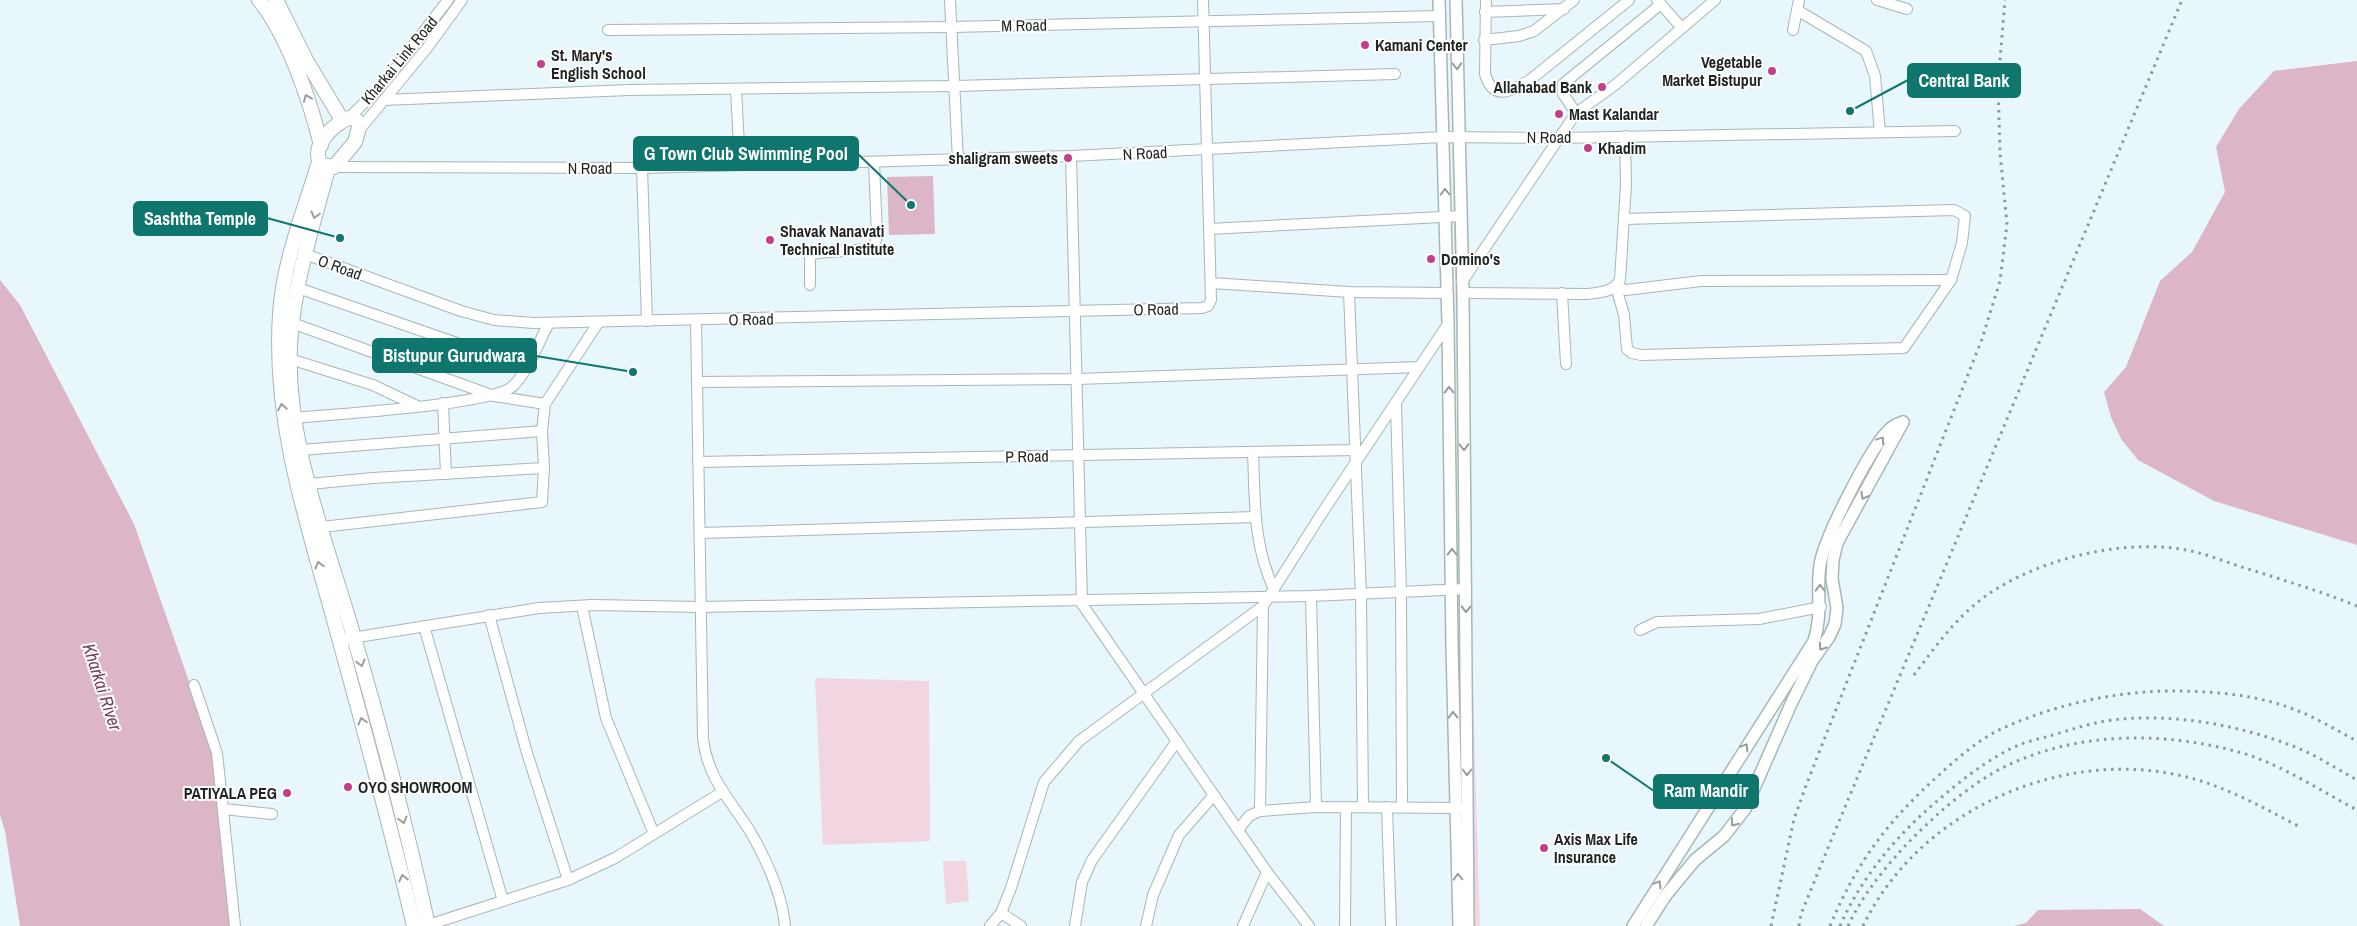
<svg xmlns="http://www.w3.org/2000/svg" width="2357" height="926" viewBox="0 0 2357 926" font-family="'Archivo Narrow',sans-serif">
<rect width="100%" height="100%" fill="#e8f7fb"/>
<g fill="#f1d6e1">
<path d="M1452,148L1456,149L1480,926H1469Z"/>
<path d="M815,678L929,681L930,841L823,845Z"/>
<path d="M943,861H966L969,901L946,904Z"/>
</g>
<g fill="#dcb5c6">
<path d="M2357,61V545L2214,501L2138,460L2121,439L2111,417L2104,392L2126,367L2160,281L2192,252L2225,192L2216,147L2239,109L2274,71Z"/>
<path d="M933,176L935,234L889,235L887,177Z"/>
<path d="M0,280L20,305L134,524L214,753L232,926H20L5,831L0,815Z"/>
<path d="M2140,909L2164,926H2014L2026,923L2038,910Z"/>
</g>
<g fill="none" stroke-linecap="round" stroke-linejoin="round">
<defs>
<g id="minor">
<path d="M950,0L958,160"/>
<path d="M1486,0L1485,74C1493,102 1512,91 1530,80L1629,0"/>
<path d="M1657,0L1681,27"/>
<path d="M1877,0L1907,9"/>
<path d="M1797,10L1866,51L1875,76L1880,132"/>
<path d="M1485,12L1564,9"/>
<path d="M608,30L952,27L1440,16"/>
<path d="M1793,30L1799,0"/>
<path d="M1484,40L1519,36L1534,31L1574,0"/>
<path d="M736,89L740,165"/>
<path d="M384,100L629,90L956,86L1395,74"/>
<path d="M1576,113L1563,94V84L1661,4"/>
<path d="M349,118L385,82L448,0"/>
<path d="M360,129L427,48L462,0"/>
<path d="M1071,156L1082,604L1267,872L1309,926"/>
<path d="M334,167L642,168L1071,156L1443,137L1560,138L1955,131"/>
<path d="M642,168L647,321"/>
<path d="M1209,229L1461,216"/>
<path d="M305,254L461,311L494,320L533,323L1202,308L1208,306L1211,300L1203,0"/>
<path d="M1462,282L1576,113L1615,85L1715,0"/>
<path d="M1211,283L1349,292L1447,293"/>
<path d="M810,285V256L817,253L868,249L875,244L877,235L874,162"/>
<path d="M1616,287L1624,315L1627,349L1632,353L1641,355L1904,348L1951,280L1962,243L1965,216L1954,210L1624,219"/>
<path d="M1616,287L1626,290L1701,281L1951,280"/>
<path d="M298,288L526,367"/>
<path d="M1349,292L1361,595L1363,807"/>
<path d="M1463,293L1588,294C1602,292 1613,292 1620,280L1626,185L1625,136"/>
<path d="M1562,293L1566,364"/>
<path d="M696,320L703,739C708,780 731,800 751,833C767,861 782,894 785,926"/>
<path d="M292,323L494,396L545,404"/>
<path d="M290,359L373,385L417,406"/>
<path d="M697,382L1077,379L1419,367"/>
<path d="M443,403L446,474"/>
<path d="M1396,403L1401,593L1402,807"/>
<path d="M295,418C331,414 495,405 513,386C528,372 539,341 549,323"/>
<path d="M301,450L542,431"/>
<path d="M1253,452C1255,499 1253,546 1274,589"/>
<path d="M698,462L1357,450"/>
<path d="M309,484L373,478L544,468"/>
<path d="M322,527L542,502L544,468L542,431L545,404L598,323"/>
<path d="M700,533L1256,517"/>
<path d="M1311,596L1316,807"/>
<path d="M582,606L606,718L654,834"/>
<path d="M489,615L527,753L568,880"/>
<path d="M424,626L503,901"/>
<path d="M1640,630L1657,622L1759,619L1821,607"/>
<path d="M339,640L539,608L592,605L701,607L1311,596L1466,589"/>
<path d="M194,685L217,753L235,926"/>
<path d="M1387,807L1391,926"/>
<path d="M223,809L272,814"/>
<path d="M1260,811L1316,807L1464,808"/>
<path d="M1238,830L1249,816L1260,811L1263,606"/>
<path d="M1001,913L1021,926"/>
<path d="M425,926L568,880L615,858L722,792"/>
<path d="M990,926L1001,913L1011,888L1044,782L1079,741L1263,606L1324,510L1448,324"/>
<path d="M1075,926L1082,882L1092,860L1177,741"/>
<path d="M1146,926L1153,895L1179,835L1214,795"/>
<path d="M1243,926L1267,872"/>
<path d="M1345,926L1346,807"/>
</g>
<g id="tertiary">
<path d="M1439,0L1448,324L1452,646L1459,926"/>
<path d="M1456,0L1463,293L1468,926"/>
<path d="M1633,926L1814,641C1823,613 1816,592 1820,565C1824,538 1869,451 1887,432C1892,426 1896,424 1903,422"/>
<path d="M1646,926L1666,895L1695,860L1724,836L1745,809L1791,704L1812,661L1829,637L1835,624L1837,608L1832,579L1833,560L1837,543L1903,422"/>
</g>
<g id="secondary">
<path d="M259,0C288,35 310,101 321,145"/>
<path d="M276,0L306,60L342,120"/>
<path d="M349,118H354L360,124L355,142L334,167L322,165C308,148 334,123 349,118Z"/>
<path d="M319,162C304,211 283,263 280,314C273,419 305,516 333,616C361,719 390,822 414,926"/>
<path d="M328,168C314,222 296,276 291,332C281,431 326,540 353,634C381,730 407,828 428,926"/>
</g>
</defs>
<use href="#minor" stroke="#a7b6b9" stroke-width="12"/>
<use href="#tertiary" stroke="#a7b6b9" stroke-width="14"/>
<use href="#secondary" stroke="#a7b6b9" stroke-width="16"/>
<use href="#minor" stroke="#fff" stroke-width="10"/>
<use href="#tertiary" stroke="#fff" stroke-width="11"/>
<use href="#secondary" stroke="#fff" stroke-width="14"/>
<g stroke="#8d989a" stroke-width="3" stroke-dasharray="2.5 5" stroke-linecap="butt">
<path d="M1914,675C1932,651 1950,626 1973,606C2025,561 2124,536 2191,551C2210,555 2228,563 2245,568C2283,580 2320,591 2357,606"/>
<path d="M1771,926L1794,819L1807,783L1982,339L2000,281L2007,224L2000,153L1998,84L2005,0"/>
<path d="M1799,926L1801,914L1830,843L2182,0"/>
<path d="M1830,926C1857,861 1888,821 1940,774C1958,758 1978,740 2001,729C2054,705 2111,692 2169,691C2209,691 2255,694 2293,709C2315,717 2336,730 2357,741"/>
<path d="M1840,926C1861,878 1896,836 1936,802C1959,782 1983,763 2010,749C2023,742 2039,739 2053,735C2073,729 2091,723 2112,720C2170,713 2235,724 2290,745C2313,753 2335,768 2357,780"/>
<path d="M1848,926C1862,896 1883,870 1905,846C1933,817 1966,787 2002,768C2074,732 2159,731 2235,751C2278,762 2317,789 2357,810"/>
<path d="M1863,926C1921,805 2076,740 2204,782C2237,793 2268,810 2300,827"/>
</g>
</g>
<defs><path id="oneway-chevron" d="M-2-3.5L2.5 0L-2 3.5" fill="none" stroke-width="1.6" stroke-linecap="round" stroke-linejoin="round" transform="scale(1.25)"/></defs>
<g stroke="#9a9c9d">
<use href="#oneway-chevron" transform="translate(1457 66) rotate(88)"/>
<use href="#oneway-chevron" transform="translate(307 98) rotate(-112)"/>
<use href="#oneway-chevron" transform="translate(1445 192) rotate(-91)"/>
<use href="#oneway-chevron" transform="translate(315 215) rotate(105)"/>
<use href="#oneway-chevron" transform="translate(1449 390) rotate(-91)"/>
<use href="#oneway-chevron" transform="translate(282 407) rotate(-99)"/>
<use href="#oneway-chevron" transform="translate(1881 440) rotate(-56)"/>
<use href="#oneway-chevron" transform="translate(1464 447) rotate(89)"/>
<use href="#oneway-chevron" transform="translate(1864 496) rotate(119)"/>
<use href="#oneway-chevron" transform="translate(1452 552) rotate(-91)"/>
<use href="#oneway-chevron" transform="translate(319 565) rotate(-105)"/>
<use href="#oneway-chevron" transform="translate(1820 588) rotate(-91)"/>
<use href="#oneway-chevron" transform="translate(1466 609) rotate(91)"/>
<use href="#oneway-chevron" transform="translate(1822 647) rotate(126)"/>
<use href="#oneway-chevron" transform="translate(361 663) rotate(75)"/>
<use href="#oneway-chevron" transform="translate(1453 715) rotate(-91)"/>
<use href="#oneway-chevron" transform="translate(362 721) rotate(-105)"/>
<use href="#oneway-chevron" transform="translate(1745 747) rotate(-57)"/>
<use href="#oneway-chevron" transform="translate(1467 772) rotate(90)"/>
<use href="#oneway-chevron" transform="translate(403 820) rotate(75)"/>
<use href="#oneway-chevron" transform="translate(1734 823) rotate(128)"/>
<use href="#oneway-chevron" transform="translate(1458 877) rotate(-92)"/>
<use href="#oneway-chevron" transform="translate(403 878) rotate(-103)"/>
<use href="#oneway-chevron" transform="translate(1658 884) rotate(-59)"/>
</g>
<g fill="#c34088" stroke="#fff" stroke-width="2">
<circle cx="1365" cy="45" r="5"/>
<circle cx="541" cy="64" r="5"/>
<circle cx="1772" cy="71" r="5"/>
<circle cx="1602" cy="87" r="5"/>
<circle cx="1559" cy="114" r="5"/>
<circle cx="1588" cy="148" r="5"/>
<circle cx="1068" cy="158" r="5"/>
<circle cx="770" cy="240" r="5"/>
<circle cx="1431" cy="259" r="5"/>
<circle cx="348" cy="787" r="5"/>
<circle cx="287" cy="793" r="5"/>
<circle cx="1544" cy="848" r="5"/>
</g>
<g text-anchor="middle" stroke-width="4" stroke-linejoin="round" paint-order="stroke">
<g font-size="16" fill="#1e2425" stroke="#fff">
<text transform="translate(1024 25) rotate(-1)" y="6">M Road</text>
<text transform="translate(399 60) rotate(-50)" y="6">Kharkai Link Road</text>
<text x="1549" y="143">N Road</text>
<text transform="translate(1145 153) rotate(-3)" y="6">N Road</text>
<text x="590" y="174">N Road</text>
<text transform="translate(340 267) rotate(20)" y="6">O Road</text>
<text transform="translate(1156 309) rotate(-1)" y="6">O Road</text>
<text transform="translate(751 319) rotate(-1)" y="6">O Road</text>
<text transform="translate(1027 456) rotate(-1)" y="6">P Road</text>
</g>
<g font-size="16" font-weight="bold" fill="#1e2425" stroke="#fff" text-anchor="start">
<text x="1375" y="51">Kamani Center</text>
<text x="551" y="61">St. Mary's<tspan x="551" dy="18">English School</tspan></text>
<text x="1762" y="68" text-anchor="end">Vegetable<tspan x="1762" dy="18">Market Bistupur</tspan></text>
<text x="1592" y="93" text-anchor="end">Allahabad Bank</text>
<text x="1569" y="120">Mast Kalandar</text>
<text x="1598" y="154">Khadim</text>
<text x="1058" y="164" text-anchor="end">shaligram sweets</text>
<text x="780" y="237">Shavak Nanavati<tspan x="780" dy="18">Technical Institute</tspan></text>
<text x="1441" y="265">Domino's</text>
<text x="358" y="793">OYO SHOWROOM</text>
<text x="277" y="799" text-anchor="end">PATIYALA PEG</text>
<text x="1554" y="845">Axis Max Life<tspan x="1554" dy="18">Insurance</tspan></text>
</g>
<g font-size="18" font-style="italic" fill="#77425b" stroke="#fff">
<text transform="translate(102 687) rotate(72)" y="6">Kharkai River</text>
</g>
</g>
<path fill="none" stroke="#0f766e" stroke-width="2" d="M1850 111L1908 80M911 205L858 154M340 238L267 218M633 372L536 356M1606 758L1654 791"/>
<g fill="#0f766e" stroke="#fff" stroke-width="2">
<circle cx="1850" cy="111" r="5"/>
<circle cx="911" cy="205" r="5"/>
<circle cx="340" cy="238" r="5"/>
<circle cx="633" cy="372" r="5"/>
<circle cx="1606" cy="758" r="5"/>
</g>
<g fill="#0f766e" stroke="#0f766e" stroke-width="2">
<rect x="1908" y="64" width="112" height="33" rx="5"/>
<rect x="634" y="137" width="224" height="33" rx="5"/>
<rect x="134" y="202" width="133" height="33" rx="5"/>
<rect x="373" y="339" width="163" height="33" rx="5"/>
<rect x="1654" y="775" width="104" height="33" rx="5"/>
</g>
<g font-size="18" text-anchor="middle" font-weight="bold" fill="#fff">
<text x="1964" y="87">Central Bank</text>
<text x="746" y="160">G Town Club Swimming Pool</text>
<text x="200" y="225">Sashtha Temple</text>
<text x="454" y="362">Bistupur Gurudwara</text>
<text x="1706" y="797">Ram Mandir</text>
</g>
</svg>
